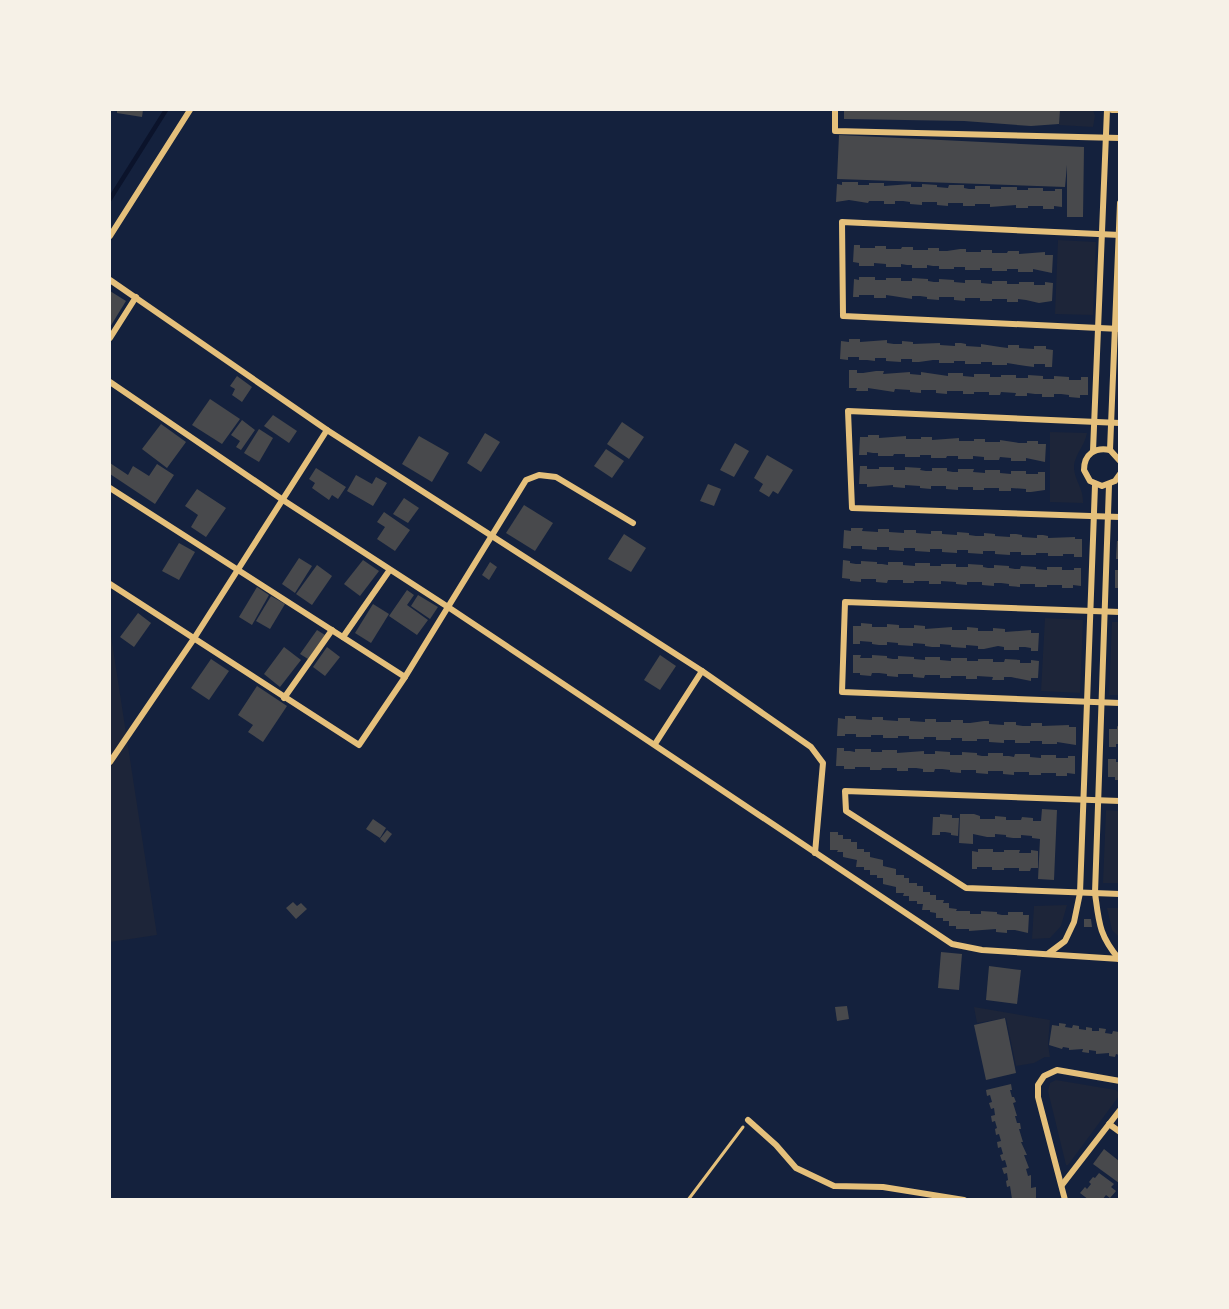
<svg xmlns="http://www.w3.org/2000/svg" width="1229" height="1309" viewBox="0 0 1229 1309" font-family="Karla,sans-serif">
<rect width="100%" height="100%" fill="#14213d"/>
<g fill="#1d2539">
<path d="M1059,110H1093L1095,116L1093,127L1059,125Z"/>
<path d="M1058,240L1096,242L1093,315L1055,314Z"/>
<path d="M1050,432L1087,433C1085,445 1076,453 1074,465C1073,479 1084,488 1083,503L1050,502Z"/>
<path d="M1045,618L1083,620L1080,693L1041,691Z"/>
<path d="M1112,622H1119V695H1109Z"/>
<path d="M110,629L157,935L110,942Z"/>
<path d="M1106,810L1119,811V883H1103Z"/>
<path d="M1067,905L1061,926L1050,938L1032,939L1034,906Z"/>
<path d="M1107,908H1119V937L1112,930Z"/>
<path d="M974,1007L1050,1020L1048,1044L1050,1057H1045L1034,1063L1016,1066L1006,1018L977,1023Z"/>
<path d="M1056,1080L1116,1090L1119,1093V1096L1068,1165H1066L1048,1091L1050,1083Z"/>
</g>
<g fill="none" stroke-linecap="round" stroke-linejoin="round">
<path stroke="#0b132b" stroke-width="4.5" d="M110,199L166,110"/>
</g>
<g fill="#48494c">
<path d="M117,110H143L142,117L117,113Z"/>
<path d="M844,110H1060L1059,124L1031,126L964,121L844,119Z"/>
<path d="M839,135L1084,147L1083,217H1067V165L1065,187L837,179Z"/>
<path d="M842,182H858V185H869V183H884V186L911,184V187H922V184L937,185V187L948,188L949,185H964V188L969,189H975V186H990V189H1001V187H1017V190H1028V188H1043V191H1055V189H1062V207L1054,206V209H1043V206H1028V208H1016V205L990,207V204H975V206H963V203H948V206L937,205V202H922V205L910,204V202L903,201H895V204H884V201H869L868,203L849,200L836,202L837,184L842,185Z"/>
<path d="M854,245H860V248H875V246H886V249H901L902,247H913V250H928V248H939V251H947L960,249H966V252H981V250H992V253H1007L1008,251H1019V254L1045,252V255H1053L1052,273L1033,269V272H1018V269H1007V271H992V268H980V270H965V267H954V269H939V266H933L927,265V268H912V265H907L901,264V267H886V264L874,263V266H859V263L853,262Z"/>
<path d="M859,277H875V280H886V278H901V281H912V278L928,279V281L934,282H939V279L954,280V282L965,283V280H981V283L992,284V281H1007V284H1019V282H1034V285H1045V282L1053,283L1052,301L1039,303L1026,300L1018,299V302H1007V299H992V301H980V298H965V301L954,300V297H939V300L927,299V297L920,296H912V299L893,296L886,295V298H874V295H859V297H853L854,279L859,280Z"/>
<path d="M110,291L126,301L110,327Z"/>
<path d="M849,339H860V342L887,340V343L894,344H902V341L913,342V344L940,343V345L955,346V343H961L966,344V346L981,347V344L1000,347L1008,348V345H1019V348L1034,349V346H1046V349L1053,350L1052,367H1045V364H1034V367L1026,366L1007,363V365H992V362H981V364H965V361H954V363H939V360H933L919,362H912V359H901V362L886,361V358H875V361L867,360H859V357H848V360L840,359L841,341L849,342Z"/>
<path d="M849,370H857V373H863L876,371H884L883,374L910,372V374L921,375V372L948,376V373H963V376L974,377V374H990V377H1001V375H1016V378H1028V375L1043,376V379H1054V376L1069,377V380H1081V377H1088V395H1080V398L1069,397V395L1061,394H1054V397H1042V394H1035L1027,393V396H1015L1016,393L1001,392L1000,395H989V392H974V394H963V391H947V394L936,393V390H921V393L910,392V390L895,389L894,392L868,388V391H856L857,388H849Z"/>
<path d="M237,376L252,387L242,402L232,395L235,389L230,386Z"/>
<path d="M210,399L240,419L222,444L192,425Z"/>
<path d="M273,415L297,431L289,443L264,426Z"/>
<path d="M242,420L255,430L241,450L236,447L240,441L231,435Z"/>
<path d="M622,422L644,437L629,459L607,444Z"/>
<path d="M161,424L186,442L167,468L142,449Z"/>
<path d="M259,429L273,438L259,462L244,453Z"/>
<path d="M485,433L500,442L481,472L467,463Z"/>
<path d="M868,435H879V438L906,436V439H921V437H932V440L959,438V441H974V439H985V442H1000V440L1019,443H1027V441H1038V444H1046L1045,462L1026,458V461H1011V458L1000,457L999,460H984V457L973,456V459H958V456H947L946,458H931V455H920V457H905V454H894L893,456H878V453H873L867,452V455H859L860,437H868Z"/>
<path d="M419,436L449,453L432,482L402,464Z"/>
<path d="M735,443L749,451L734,477L720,470Z"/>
<path d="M606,449L624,461L612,478L594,466Z"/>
<path d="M767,455L793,470L778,494L773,491L769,497L759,491L763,484L754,478Z"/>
<path d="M110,463L128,475L133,466L149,476L157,464L174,475L155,504L110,474Z"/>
<path d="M860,466H867V469H879V467H894V470H905V467L921,468L920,470L926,471H932V468H947V471L953,472H958V469H974L973,472L985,473V470H1000V473L1011,474V471H1026V474H1038V472H1045V490L1031,492H1026V489L1011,488V491H999V488H984V490H973V487H958V490L946,489V486H931V489L920,488V486L905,485V488L893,487V485L867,487V484H859Z"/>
<path d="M316,468L346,487L338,499L332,495L329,500L312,488L315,483L309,479Z"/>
<path d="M356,475L372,484L376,477L387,483L373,506L347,491Z"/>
<path d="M708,484L721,489L714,506L700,501Z"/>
<path d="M197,489L226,508L206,537L191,527L198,515L185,506Z"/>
<path d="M404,498L419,508L408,523L393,514Z"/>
<path d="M524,505L553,523L535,551L506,533Z"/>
<path d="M384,512L410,530L395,551L377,539L385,527L377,522Z"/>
<path d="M851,528H863L862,531L878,532V529H889V532L904,533V530H916V533L931,534V531H942V534L957,535V532L969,533V535L976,536H984V533L995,534V536L1010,537V534H1016L1022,535V537L1037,538V535H1043L1048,536V538L1075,537V539H1082V557H1074V554H1063V556H1048V553H1036V555H1021V552H1010V555L995,554V551H983V554L968,553V550H957V553L942,552V549H930V552L915,551V548H904V551L889,550V547H877V550L862,549V546H851V549L843,548L844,530L851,531Z"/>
<path d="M624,534L646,548L631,572L608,559Z"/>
<path d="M1117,541H1119V559H1116Z"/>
<path d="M179,543L195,552L179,580L162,571Z"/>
<path d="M299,558L312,566L295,593L282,584Z"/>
<path d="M363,560L379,571L360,596L344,584Z"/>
<path d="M843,560L850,561V563L856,564H861V561L877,562V564H882L888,565V562H903V565L915,566V563H930V566H941V564H956V567H968V564L983,565V567L988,568H994V565L1009,566V568L1015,569H1020L1021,566L1036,567V569L1047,570V567H1062V570H1074V568H1081V586L1073,585V588H1062V585H1047V587H1035V584H1020V587L1009,586V584L1001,583H994V586L982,585V582H967V585L956,584V582L941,581V584H929V581H914V583H903V580H888L887,583L876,582V579H861V582L850,581V579L842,578Z"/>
<path d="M490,562L497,567L489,580L482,575Z"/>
<path d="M317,565L332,576L312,605L296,594Z"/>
<rect x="1115" y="570" width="4" height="18"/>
<path d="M257,587L269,595L252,625L239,617Z"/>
<path d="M407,590L414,595L407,605L428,620L417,635L389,616Z"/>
<path d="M418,595L438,607L430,619L411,606Z"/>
<path d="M271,596L285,604L270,629L256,621Z"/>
<path d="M373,604L389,614L371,643L355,633Z"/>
<path d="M138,613L151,623L134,647L120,637Z"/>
<path d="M861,623L872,624V627H887V624L899,625V628H914V625L925,626V629L952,627V630H967V627L978,628V631H993V628L1005,629V632L1031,630V633H1039L1038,651H1031V648L1025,647H1019V650H1004V647L998,646L984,649H978V646L966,645V648L951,647V645L940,644V647H932L925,646V644L913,643V646L898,645V643L887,642V645H879L872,644V642L860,641V644H853V626H861Z"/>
<path d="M317,630L325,635L308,659L300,654Z"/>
<path d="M284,647L301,660L280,687L264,674Z"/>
<path d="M327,647L340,657L325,676L313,667Z"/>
<path d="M660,655L676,666L660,690L644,680Z"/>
<path d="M853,655H861L860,658H872V655L887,656V658L893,659H898V656L914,657V659L925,660V657H940V660L951,661V658H967V661H978V659H993V662H1004L1005,659L1020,660V663H1031V660L1039,661L1038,678H1031V681L1011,677H1004V680H992L993,677L977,676V679H966V676H951V678H940V675H925L924,678L913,677V674H898V677L887,676V674L879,673H872L871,676L860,675V673H853Z"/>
<path d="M211,659L229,671L209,700L191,688Z"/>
<path d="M257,686L287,706L263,742L248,732L253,725L238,715Z"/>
<path d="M845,716H856V719L872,720V717H883V720L898,721V718H910V721L925,722V719H936V722H951V720H963V723H970L984,721H989V724L1004,725V722H1016V725L1023,726H1031V723H1042V726L1069,725V727H1076V745L1057,742V744H1042V741H1030V743H1015V740H1004V743L989,742V739H977V741H962V738H951V740H936V737H924V739H909V736H898V738H883V735H871V737H856V734H845V736H837L838,718L845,719Z"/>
<path d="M1117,726L1119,727V744H1116V747H1109V729H1117Z"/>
<path d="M837,748H844V751H850L855,752V749H871V752H882V750H897V753L924,751V754H935V751L950,752V755H962V752L977,753V755L982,756H988V753H1003V756H1009L1014,757L1015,754H1030V757L1041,758V755H1056V758H1068V756H1075V774L1067,773V776H1056V773H1041V775H1029V772H1014V775L1003,774V771H988V774L976,773V770H961V773L950,772V770L942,769H935L934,772H923V769L916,768H908V771H897V768H882L881,770H870V767H855V769H844V766H836Z"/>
<path d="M1108,759H1116V762H1119V780H1115V777H1108Z"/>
<path d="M1042,809L1057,810L1054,880L1038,879L1040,839L1032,838V836L1021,835V838H1013L1006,837V835L995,834V837H987L973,834V844L959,843L960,814H974L980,816V819H995V816L1006,817V820H1021L1022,817L1033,818V821H1041Z"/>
<path d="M940,814L952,815V818H959L958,836L951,835V833L945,832H940V835H932L933,817H940Z"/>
<path d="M373,819L386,828L380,838L366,829Z"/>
<path d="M387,830L392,834L385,843L380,839Z"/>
<path d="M830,832H838V835H843V839H851V842H857V849H864V852H870V857L883,860V866L896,869V875H904V878H909V883H917V886H923V892H930V895H936V900H944L943,903H949V908L957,909L956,911H970V914H981V911L997,912V914L1002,915H1008V912H1023V915H1029L1028,933L1015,930H1007V933L996,932V929L969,931V929H956V926H949V921H943V918H936V913L930,912V910H922L923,904H917V901H909V896H903L904,893H896V887L883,884V878H877V875H870V870H864V867H856L857,860L843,857V852H837L838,850H830Z"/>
<path d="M978,849H993V852H1004V850H1020L1019,853H1031V850L1038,851V868H1031L1030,871H1019V868H1004V870H992V867H977V869H972V851L978,852Z"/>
<path d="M293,902L297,906L301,903L307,909L296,919L286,908Z"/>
<path d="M1084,919H1091L1092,927H1084Z"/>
<path d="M941,952L962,954L959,990L938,988Z"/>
<path d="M989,966L1021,970L1017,1004L986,1000Z"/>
<path d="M847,1006L849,1019L837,1021L835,1007Z"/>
<path d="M1005,1018L1016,1073L986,1080L974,1025Z"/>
<path d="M1059,1023L1066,1024L1065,1027L1072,1028L1073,1025L1079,1026V1029L1086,1030V1027L1092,1028V1031H1099V1028L1106,1029L1105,1033L1112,1034L1113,1031L1119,1032V1055L1116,1054L1115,1057L1109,1056V1053L1096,1054V1051L1089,1050V1053L1082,1052L1083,1049L1069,1050V1048L1063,1047L1062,1049L1049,1045L1052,1025L1059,1026Z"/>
<path d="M1011,1084L1012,1090H1010L1012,1097H1014L1016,1102L1013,1103L1017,1116H1015L1017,1123H1020L1021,1129H1019L1023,1142H1021L1027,1155H1024L1029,1168L1026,1169L1028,1176L1031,1175V1188L1036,1187V1200L1012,1199L1010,1186L1007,1187L1006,1181L1008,1180L1007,1173L1004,1174L1002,1168L1007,1167L1005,1160L1002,1161L1000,1155L1003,1154L1001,1147L998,1148L997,1142L1001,1141L999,1134L996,1135L995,1129L997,1128L995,1121L992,1122L991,1116L995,1115L994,1108L991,1109L989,1103L992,1102L990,1095L987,1096L986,1090Z"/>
<path d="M1104,1149L1119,1161V1183L1093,1164Z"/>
<path d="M1099,1173L1114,1184L1111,1187L1116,1191L1110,1198L1106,1195L1102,1200H1089L1080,1193L1085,1187L1087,1189L1091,1184L1089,1182L1093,1177L1095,1178Z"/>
</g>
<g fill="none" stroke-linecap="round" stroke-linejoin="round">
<path stroke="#e5c07b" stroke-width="3" d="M688,1200L743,1127"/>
<g stroke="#e5c07b" stroke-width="6">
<path d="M835,110V131L1120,138"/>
<path d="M1112,110H1119"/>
<path d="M1120,235L842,222L843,316L1120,329"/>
<path d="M110,236L190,110"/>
<path d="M110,280L327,430L702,671L811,747L823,763L815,853"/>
<path d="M110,338L136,297"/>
<path d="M110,382L283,500L448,607L952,944L982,950L1120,959"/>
<path d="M1120,423L848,411L852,508L1120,517"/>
<path d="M1110,450L1120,203"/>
<path d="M1093,451L1107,110"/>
<path d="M1120,461L1110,450C1095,447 1084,454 1084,470L1090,481L1102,486L1115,481L1120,474"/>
<path d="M1109,485L1095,893C1099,923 1099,935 1119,959"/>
<path d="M110,488L405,677"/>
<path d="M110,584L359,745L405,677L526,480L539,475L556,477L633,523"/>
<path d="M1120,612L845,602L842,692L1120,703"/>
<path d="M343,637L389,571"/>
<path d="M284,698L332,630"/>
<path d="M655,744L702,671"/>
<path d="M110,762L193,640L327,430"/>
<path d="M1120,801L845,791L846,811L966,888L1120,894"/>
<path d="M1049,953L1065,941L1074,922L1080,893L1095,485"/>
<path d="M748,1120L776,1145L796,1168L834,1186L883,1187L964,1200"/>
<path d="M1109,1124L1120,1132"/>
<path d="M1062,1185L1120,1110"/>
<path d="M1065,1200L1038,1097V1085L1044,1076L1057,1070L1120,1081"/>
</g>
</g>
<rect width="1229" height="1309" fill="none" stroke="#f6f1e7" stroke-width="222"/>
</svg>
